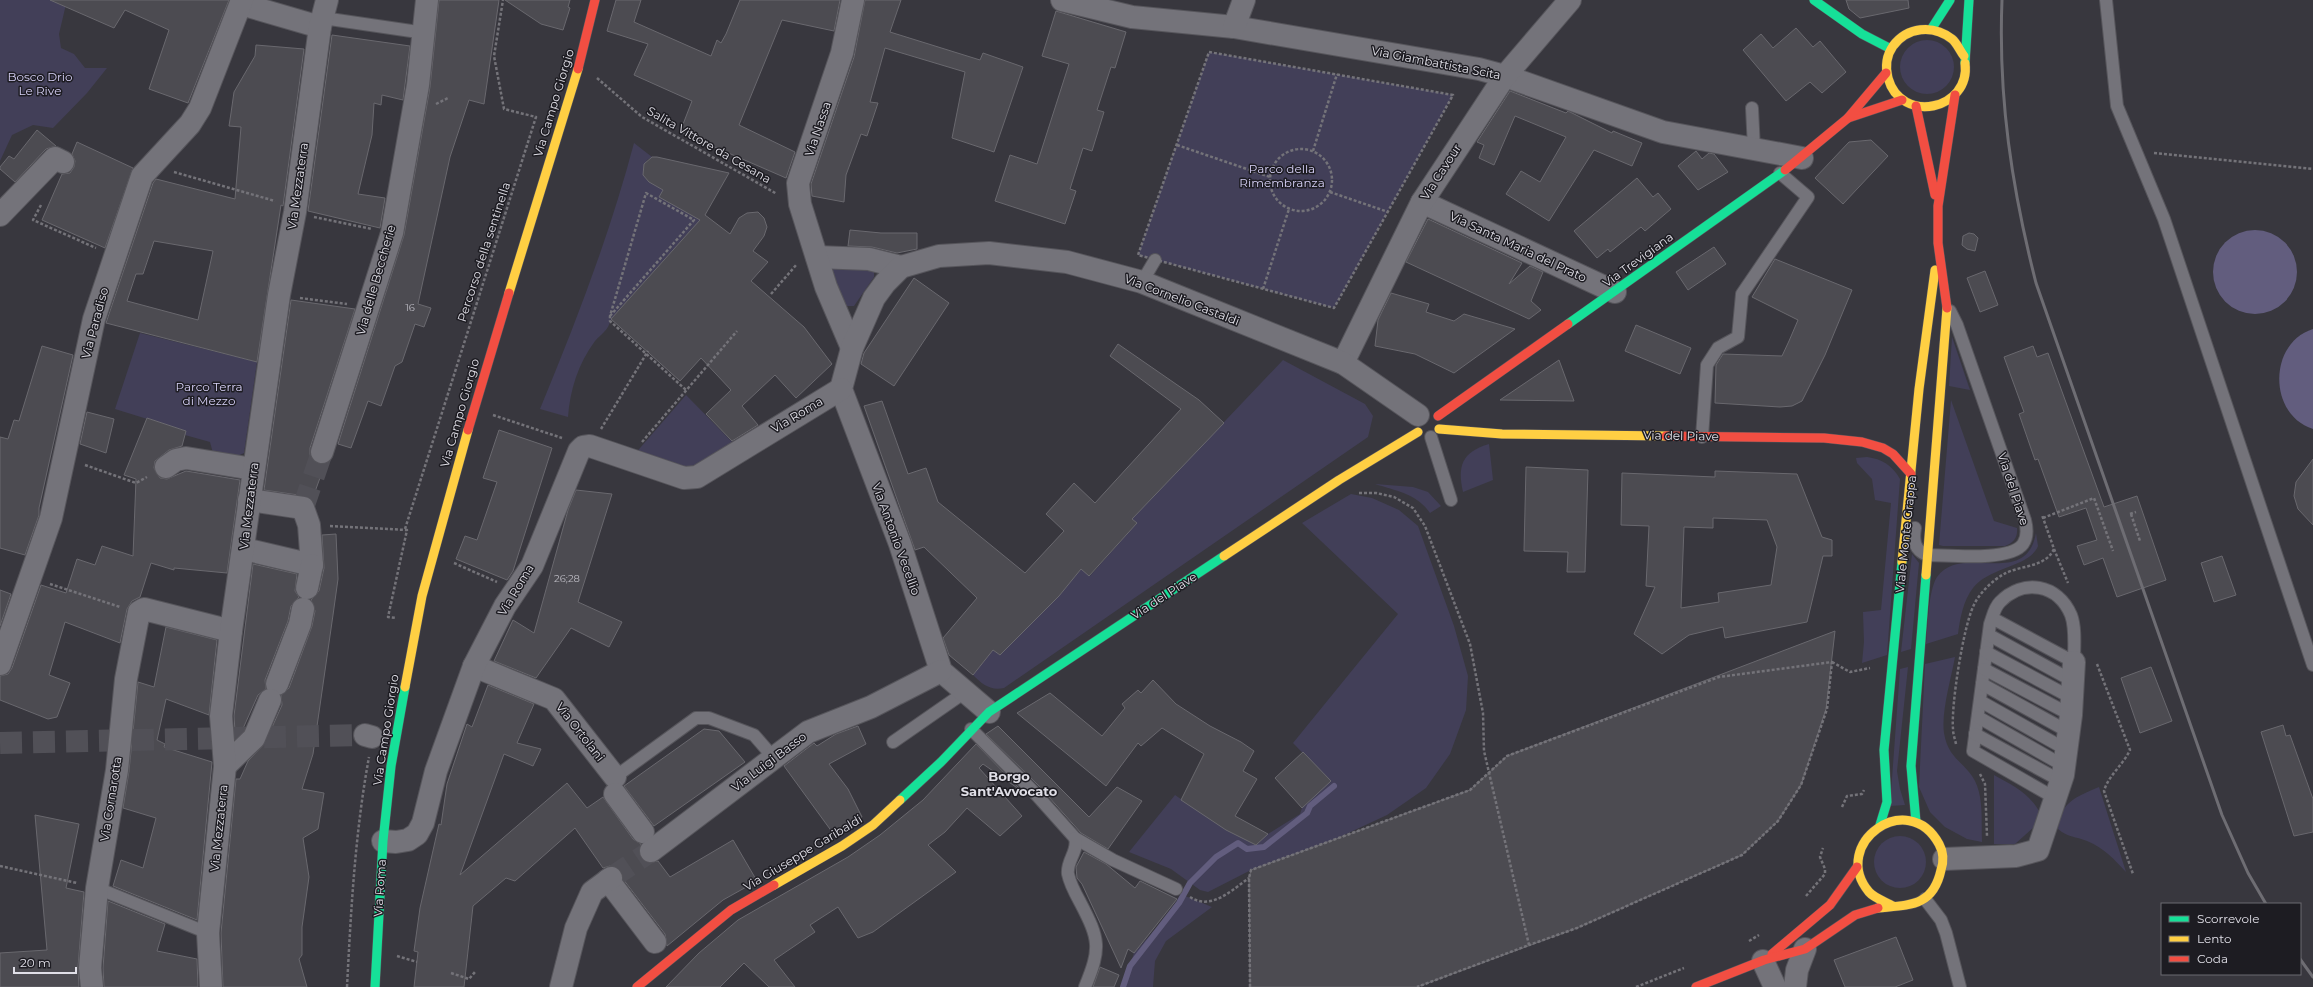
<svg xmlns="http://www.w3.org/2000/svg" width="2313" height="987" viewBox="0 0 2313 987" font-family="Montserrat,sans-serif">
<rect width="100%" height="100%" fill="#38373e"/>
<g fill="#423f58">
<path d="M0,0H67L59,34L61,48L74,54L85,68H107L87,93L53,128L33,125L12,135L0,161Z"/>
<circle cx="1927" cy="67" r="27"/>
<path d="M1209,52L1453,95L1334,308L1138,255Z"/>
<path d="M634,143L652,157L647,160L643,169L646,179L663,190L702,221L704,248L688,233L611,319C608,331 602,333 595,341C578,364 570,390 568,417L540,409C576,322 610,234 634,143Z"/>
<path d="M832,266L874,270V277L854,306H846L829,269Z"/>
<path d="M140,333L257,362L244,453L231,459L213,453L210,442L185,435L186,431L115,409Z"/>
<path d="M1952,337L1970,390L1949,386Z"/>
<path d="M1283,360L1365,404L1373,416L1368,437L1004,688C990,691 982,684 973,675L993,650L1000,655L1059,596L1081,569L1090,576L1137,523L1132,519Z"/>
<path d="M686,395L736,446L691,470L634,455Z"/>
<path d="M1951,400L1994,521L2017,528C2018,537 2014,543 2005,546H1943L1939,545Z"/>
<path d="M1489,444L1493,480L1463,492C1457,466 1462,452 1489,444Z"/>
<path d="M1867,457C1882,459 1892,465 1900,479L1887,655L1862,663L1864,642L1863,612L1881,610L1891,503L1875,500L1872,479L1857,463L1856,458Z"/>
<path d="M1375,484L1413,487L1428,492L1441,506L1430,513C1417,494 1397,491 1375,484Z"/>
<path d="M1351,494L1372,498L1399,510L1418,526L1454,626L1468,676L1466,710L1450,754L1426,788L1387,815L1329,842L1251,870L1208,892L1200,890L1171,869L1129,852L1175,795L1226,830L1256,845L1268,834L1300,814L1302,808L1330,781L1293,743L1398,614L1302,523Z"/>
<path d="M2036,533L2038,546C2030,567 1989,567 1973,588C1963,601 1960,619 1958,634L1926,644C1928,627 1928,591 1937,577C1961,542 2026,590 2036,533Z"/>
<path d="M1912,554L1919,563L1911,649L1901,652Z"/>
<path d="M1955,657C1951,679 1941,712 1944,733C1948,759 1965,762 1975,781C1984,799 1981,823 1982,842L1967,839L1945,827L1930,812L1919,787L1925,664Z"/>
<path d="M1908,667L1897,771L1900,789L1905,805L1890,806L1900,669Z"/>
<path d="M1994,775C2012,785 2029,793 2039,811L2035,826L2015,844H1994Z"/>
<path d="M2099,787L2126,872C2114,859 2104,848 2087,841C2075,836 2069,838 2058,829C2060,802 2076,797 2099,787Z"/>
<circle cx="1900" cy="862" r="26"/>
<path d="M1183,895L1212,907L1166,941L1155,961L1153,987H1123L1134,953L1179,903Z"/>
</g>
<g fill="#625d7e">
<circle cx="2255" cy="272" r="42"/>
<path d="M2313,329V429C2268,415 2268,343 2313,329Z"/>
</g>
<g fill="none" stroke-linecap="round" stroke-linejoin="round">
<path stroke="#625d7e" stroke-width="6" d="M1123,987L1130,966L1179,903L1190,883L1216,857L1238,843L1247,849L1264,847L1307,813L1310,806L1334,786"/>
</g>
<g fill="#4c4b51" stroke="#69686e" fill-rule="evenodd">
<path d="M50,0H229L188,103L149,89L169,30L125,10L114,28Z"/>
<path d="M439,0H499L484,104L469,100L450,157L418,304L431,308L424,327L415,324L402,362L395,366L381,406L368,401L351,448L338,444L404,235L430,87Z"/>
<path d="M505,0H570L568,7L570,8L563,30L541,24Z"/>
<path d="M616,0H641L634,22L711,56L717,40L721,43L726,34L740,0H840L834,31L782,20L739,125L795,152L786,178L680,132L692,101L634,75L648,44L607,31Z"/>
<path d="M865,0H901L890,32L980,60L983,53L1023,67L994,152L952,138L965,72L885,48L870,102L878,103L867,136L861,134L846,175L844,202L812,196L811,184L854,57Z"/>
<path d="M1846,0H1908L1909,8L1860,18L1849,9Z"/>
<path d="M1056,11L1126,32L1115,68L1111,67L1097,110L1104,112L1092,151L1083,148L1070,189L1076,191L1065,224L995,201L1010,155L1037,164L1069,64L1042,56Z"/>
<path d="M1796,28L1813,47L1820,41L1846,72L1822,93L1810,82L1786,101L1743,50L1761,34L1773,48Z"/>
<path d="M332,35L410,46L403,100L382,95L381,105L374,103L372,135L358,194L385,198L380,228L308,211Z"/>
<path d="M256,45L304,49L283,206L281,205L257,362L106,323L153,183L156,179L235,199L241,127L229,126L231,113L234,92L255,56ZM154,241L213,251L198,320L127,301L136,274H143Z"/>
<path d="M1510,91L1566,113L1568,111L1612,133L1613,131L1642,143L1632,166L1594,150L1549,221L1506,194L1521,171L1540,182L1566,137L1515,116L1494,165L1479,158L1484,145L1477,142Z"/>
<path d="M37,130L56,146L46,149L15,182L0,169V167L9,156L14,159Z"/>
<path d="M1871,140L1888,156L1843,204L1815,178L1849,142Z"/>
<path d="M77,142L133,168L105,248L42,220L62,174L70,173L74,167L75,161L72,154Z"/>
<path d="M1696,151L1702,159L1709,153L1714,154L1728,172L1698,190L1678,166Z"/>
<path d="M652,157H657L729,173L705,215L730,234L739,218L747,213L758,212L764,218L767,227L764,236L753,251L768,262L751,281L804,327L832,364L796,398L775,375L742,406L758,425L732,441L706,414L731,390L701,358L680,381L611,319L700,220L659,197L663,190L649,182L643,175L644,164Z"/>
<path d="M1637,178L1653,197L1658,193L1671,209L1645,231L1641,227L1610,252L1608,249L1597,258L1574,231Z"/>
<path d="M1428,219L1522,263L1509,284L1530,266L1543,272L1531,301L1541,310L1529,319L1406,262Z"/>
<path d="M850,230L881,233H917V249L897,253L872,247L848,246Z"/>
<path d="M1969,233L1974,234L1978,238L1975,251L1967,249L1962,245L1963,236Z"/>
<path d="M1714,247L1726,264L1688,290L1676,272Z"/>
<path d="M1775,259L1852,290L1825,355L1802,401L1792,406L1780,407L1715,403L1716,365L1723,354L1782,356L1789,341L1798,320L1752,297Z"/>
<path d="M1985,271L1998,305L1980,312L1967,278Z"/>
<path d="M914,278L949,303L894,386L861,364L864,353Z"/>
<path d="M1391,293L1429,304L1426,312L1454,321L1464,314L1515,329L1454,373L1415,354L1375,346L1378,320Z"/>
<path d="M291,300L355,309L310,448V455L313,461L319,464H325L312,500L305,496L264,490Z"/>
<path d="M1636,325L1691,348L1680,374L1625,351Z"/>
<path d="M1118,344L1199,400L1224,423L1132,519L1137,523L1089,576L1081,569L1059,596L1000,655L993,650L973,675L949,655L943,638L977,598L924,547L915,550L864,406L882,401L908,474L926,468L938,502L1025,573L1064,531L1046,514L1074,483L1095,503L1181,409L1110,356Z"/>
<path d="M42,346L73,355L39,508V515L25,555L0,548V437L8,439L14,420L19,421Z"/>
<path d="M2033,346L2037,357L2048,353L2104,507L2137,496L2166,580L2117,597L2103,558L2084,565L2077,546L2097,540L2086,508L2059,517L2038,459L2035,460L2019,414L2024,412L2004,357Z"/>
<path d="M1559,360L1574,401L1500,400Z"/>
<path d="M87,412L114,419L106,453L80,444Z"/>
<path d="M147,418L186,431L182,446L169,450L155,461L154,468L160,478L167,479L186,471L240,480L227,573L174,568V570L151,563L140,597L132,601L127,609L120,643L65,622L49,675L70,683L57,717L48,719L0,700V676L8,674L12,668L41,585L66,593L77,559L95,565L102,546L133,556L136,479L124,475Z"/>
<path d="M499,430L552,448L513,571L507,580L456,559L465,536L477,540L497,482L483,478Z"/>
<path d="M2313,459V525L2298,509L2294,496L2296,482Z"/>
<path d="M1526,467L1588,470L1585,572H1567L1568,552L1524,551Z"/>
<path d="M1715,471L1797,474L1822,537L1832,540V556H1823L1807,622L1725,638L1723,627L1689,635L1662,654L1634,634L1655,587L1646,586L1649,526L1621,525L1622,473L1715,477ZM1713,518L1767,520L1777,547L1771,585L1718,593L1719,602L1681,608L1684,527L1713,528Z"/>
<path d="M576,490L612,494L578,602L622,622L609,647L571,628L536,678L494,661L513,620L534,633L568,510Z"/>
<path d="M336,534L338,579L333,615L313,754L302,789L324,793L318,829L303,838L309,877L302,927V955L299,959L307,987H223L221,933L236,779H240L248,761L265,743L282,705L281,695L289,688L312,626L315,611L311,600L319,591L324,568L322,535Z"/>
<path d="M2222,556L2236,595L2214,602L2201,563Z"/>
<path d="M253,564L297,574L295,591L299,597L291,606L288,621L265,680L266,689L258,695L241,733L235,731L234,716Z"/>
<path d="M0,590L11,594L0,626Z"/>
<path d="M166,627L217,640L209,715L166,699L157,740L165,744L164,747L212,762L197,920L113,886L121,860L143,868L156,818L123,808L129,771L138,682L154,687Z"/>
<path d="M1835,631L1826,709L1801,785L1778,821L1742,855L1577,928L1417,987H1250L1249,878L1251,870L1470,790L1507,756Z"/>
<path d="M2151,667L2172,721L2140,733L2121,678Z"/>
<path d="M1153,680L1176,704L1210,726L1241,742L1254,751L1243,771L1257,779L1235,816L1268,834L1256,845L1226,830L1181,800L1204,754L1162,728L1141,746L1138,743L1106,786L1017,713L1050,693L1102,736L1125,708L1122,704L1138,690L1141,693Z"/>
<path d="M488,685L534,704L517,743L541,749L533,766L504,754L460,875L567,783L587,808L603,797L633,839L641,844L639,852L641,859L647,863L658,861L670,877L733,840L757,881L723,900L667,946L665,934L623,879L621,870L610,866L603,868L575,828L515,881L506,878L473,906L464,987H414L418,952L414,951L420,908L439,824L441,825L447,784L467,724L472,727Z"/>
<path d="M2283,725L2286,736L2290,735L2313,799V832L2294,836L2261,732Z"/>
<path d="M858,726L866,744L829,764L848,789L862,817L835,836L784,766L814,743L817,746L836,734Z"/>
<path d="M998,726L1089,817L1117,787L1142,801L1108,849L1081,833L1039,786L986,734Z"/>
<path d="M704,729L719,731L745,762L654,826L624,786Z"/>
<path d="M976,744L1023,792L983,764L979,768L1022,816L1000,836L967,808L945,832L928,845L956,872L873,932L858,938L838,907L810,925L815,932L774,960L795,987H769L744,963L720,987H666L699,953L738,920L848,857L880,835L923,800Z"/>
<path d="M1303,752L1331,781L1302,808L1275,778Z"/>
<path d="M35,815L79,824L66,888L84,892L78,967L79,987H0V953L47,950Z"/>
<path d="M1084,852L1106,864L1135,888L1140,881L1177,899L1134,953L1128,949L1121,968L1082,884L1077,878L1076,867Z"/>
<path d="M108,901L165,924L157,951L197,959L198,987H104L103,968Z"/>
<path d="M1896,937L1913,980L1895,987H1845L1834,960Z"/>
<path d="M1100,967L1119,975L1114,987H1093Z"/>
</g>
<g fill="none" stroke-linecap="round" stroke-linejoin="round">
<g stroke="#515057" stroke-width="22" stroke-dasharray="22 11" stroke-linecap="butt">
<path d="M303,508L322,452"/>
<path d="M0,743L365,735"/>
<path d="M611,878L651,851"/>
</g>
<defs>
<g id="lane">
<path d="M2106,0L2117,106L2164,219L2313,665"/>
<path d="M323,18L425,33"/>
<path d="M1752,108L1754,149"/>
<path d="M1142,282L1155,260"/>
<path d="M1431,437L1451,500"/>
<path d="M1702,437L1707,365L1718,348L1738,337L1742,294L1808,197L1780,173"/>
<path d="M1915,528C1913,540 1914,550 1927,555C1948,555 2010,562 2023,544C2028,537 2027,528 2025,520L1957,325L1950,311"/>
<path d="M1992,618L2074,662C2074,648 2076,628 2071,615C2058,584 2023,578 2000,602C1994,608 1993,616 1990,624L1973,751L2055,798"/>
<path d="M1989,635L2073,681"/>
<path d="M1986,652L2072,698"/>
<path d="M1984,669L2071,715"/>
<path d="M1982,684L2069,732"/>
<path d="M1980,701L2067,750"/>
<path d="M1978,717L2064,766"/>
<path d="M971,729L1033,791L1075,838L1113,860L1176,889"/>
<path d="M1975,734L2061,781"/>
<path d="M893,742L965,692"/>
<path d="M615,777L696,718H709L754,735L774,758"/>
<path d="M1075,838C1079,851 1066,861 1068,874C1070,884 1075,893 1080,902C1100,940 1101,948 1085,987"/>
<path d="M97,888L208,933"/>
<path d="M1925,899L1941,920L1946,933L1960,987"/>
</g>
<g id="street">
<path d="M1062,0L1132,17L1234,27L1479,69L1505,76L1663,132L1802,158"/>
<path d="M241,4L320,27"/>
<path d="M1234,27L1244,0"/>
<path d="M1422,202L1615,292"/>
<path d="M0,215L55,158L63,162"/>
<path d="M817,257L869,259L901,267"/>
<path d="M852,348L826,287L800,204L798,183L842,53L853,0"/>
<path d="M1343,363L1422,202L1505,76L1570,0"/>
<path d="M322,452L392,233L418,85L427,0"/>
<path d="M166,467L176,460L186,458L253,469"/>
<path d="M244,549L312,565L309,525L303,508L249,500"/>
<path d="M307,588L312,565"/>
<path d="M0,664L51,518L94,319L142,176L190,124L200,108L242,0"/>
<path d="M474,666L554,699L615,777"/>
<path d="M277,684L300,624L303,609"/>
<path d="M989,712L941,671L900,544L841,389L852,348L874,298L885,283L901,267L939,256L989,253L1067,262L1142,282L1343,363L1418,415"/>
<path d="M365,735L372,737"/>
<path d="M225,766L254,738L270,700"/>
<path d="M615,794L643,832"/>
<path d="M383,841L396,842L408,840L417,834L423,823L436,771L474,666L505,606L532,566L579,451L583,447L590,446L684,478L697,477L841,389"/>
<path d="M651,851L808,732L871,707L941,671"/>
<path d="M1944,859L2016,856L2038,850L2063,775L2071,715L2074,662"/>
<path d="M608,880L655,942"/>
<path d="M1763,961L1775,987"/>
<path d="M92,987L90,968L97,888L117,770L126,679L139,612L144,609L231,631"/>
<path d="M211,987L208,933L225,766L221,716L231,631L279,295L295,212L320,27L327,0"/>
<path d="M561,987L576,928L592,892L611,878"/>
<path d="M1795,987L1797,970L1805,949"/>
</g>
<g id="fast">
<path d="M1814,0L1862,34L1891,49"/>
<path d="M1932,28L1950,0"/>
<path d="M1965,63L1969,0"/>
<path d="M1568,324L1785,170"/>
<path d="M900,800L941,762L989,712L1224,556"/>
<path d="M1916,822L1911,766L1926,575"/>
<path d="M1880,825L1887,802L1884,750L1902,562"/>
<path d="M375,987L383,841L391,766L405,687"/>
</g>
<g id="slow">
<path d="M1964,56C1960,51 1957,43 1952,39C1933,24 1907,27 1893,46C1886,56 1885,66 1888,78C1901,125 1971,110 1965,63"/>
<path d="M509,293L578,69"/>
<path d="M1439,429L1502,434L1666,436"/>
<path d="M1224,556L1339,480L1418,432"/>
<path d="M1902,562L1919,389L1935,270"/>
<path d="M1926,575L1947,308"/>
<path d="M405,687L422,596L468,430"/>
<path d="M774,885L842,846L873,825L900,800"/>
<path d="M1878,908C1909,905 1933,907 1941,870C1944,861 1944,853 1939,844C1908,787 1829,844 1869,892C1874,898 1886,902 1893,906"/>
</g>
<g id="jam">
<path d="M578,69L595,0"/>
<path d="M1916,106L1935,195"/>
<path d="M1848,118L1902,100"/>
<path d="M1785,170L1848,118L1886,73"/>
<path d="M1947,308L1938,243V206L1955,95"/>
<path d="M1438,416L1568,324"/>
<path d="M468,430L509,293"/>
<path d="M1666,436L1824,438L1862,442L1883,448L1893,454L1911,474"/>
<path d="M1772,954L1830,905L1857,867"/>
<path d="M637,987L731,910L774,885"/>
<path d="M1696,987L1764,960L1805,949L1855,915L1878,908"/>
</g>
</defs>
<use href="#lane" stroke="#56555b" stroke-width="14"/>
<use href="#street" stroke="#56555b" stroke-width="24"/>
<use href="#fast" stroke="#56555b" stroke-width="10"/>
<use href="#slow" stroke="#56555b" stroke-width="10"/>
<use href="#jam" stroke="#56555b" stroke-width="10"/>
<g stroke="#747379" stroke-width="2.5" stroke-dasharray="3 2" stroke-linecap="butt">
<path d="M1209,52L1453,95L1334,308L1138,255Z"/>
<path d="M597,78L642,117L777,194"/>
<path d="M436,104L448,98"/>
<path d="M1177,145L1270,177"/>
<circle cx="1301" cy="180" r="31"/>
<path d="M1313,151L1337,74"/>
<path d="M2154,153L2313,169"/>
<path d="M174,172L275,201"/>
<path d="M1330,192L1388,212"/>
<path d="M41,205L33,220L96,248"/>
<path d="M314,217L372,229"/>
<path d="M1263,289L1289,209"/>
<path d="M771,294L797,264"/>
<path d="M300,298L347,304"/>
<path d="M610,316L694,220L646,193L610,316V321L686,390"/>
<path d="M493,415L562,438"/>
<path d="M601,429L648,351"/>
<path d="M642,442L737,331"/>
<path d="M85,465L136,483L147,477"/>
<path d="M1359,493H1376L1394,497L1413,508L1425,526L1470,644L1483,713L1484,751L1529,945L1417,987"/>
<path d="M2130,514L2136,512"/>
<path d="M2131,514L2140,541"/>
<path d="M2043,518L2094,498L2113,551"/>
<path d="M330,526L407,530L388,617L396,618"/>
<path d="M405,529L536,117L504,109L494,56L503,0"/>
<path d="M2054,549L2068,583"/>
<path d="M454,563L497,582"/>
<path d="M50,584L120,607"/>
<path d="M1832,662L1850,672L1870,668"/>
<path d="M2097,664L2130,750C2123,765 2108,776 2104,791L2133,874"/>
<path d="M1956,744C1955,739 1953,734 1953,729C1951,705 1963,629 1973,607C1978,594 1993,580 2004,574C2020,565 2045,568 2054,549L2042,515"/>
<path d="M1980,774L1985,784L1987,836"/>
<path d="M1842,807L1847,796L1862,794L1864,790"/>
<path d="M0,866L77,883"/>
<path d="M1806,896L1825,874V869L1820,857L1823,848"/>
<path d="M1190,897C1211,911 1232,890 1249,878"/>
<path d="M1749,941L1759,935"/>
<path d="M397,956L417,962"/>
<path d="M451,973L469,979L475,972"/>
<path d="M347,987C351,910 355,833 369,757"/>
<path d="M1250,987L1249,878L1251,870L1470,790L1507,756L1719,677L1832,662L1827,709L1801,785L1778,821L1742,855L1577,928L1529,945"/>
<path d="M1636,987L1684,968"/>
</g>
<use href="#lane" stroke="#74737a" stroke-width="12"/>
<use href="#street" stroke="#74737a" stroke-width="22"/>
<use href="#fast" stroke="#16e098" stroke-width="9"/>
<use href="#slow" stroke="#ffcf43" stroke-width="9"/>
<use href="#jam" stroke="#f24e42" stroke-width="9"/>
<g stroke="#6e6d73" stroke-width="3">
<path d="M2002,0C1998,98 2012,189 2036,283L2222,815L2248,873L2266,904"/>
<path d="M2300,959L2313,977"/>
</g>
</g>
<g text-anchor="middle" stroke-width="3" stroke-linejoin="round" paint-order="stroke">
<g font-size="10" fill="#bbbac2">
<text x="410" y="311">16</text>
<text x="567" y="582">26;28</text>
</g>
<g font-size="12" fill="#e0dfe7" stroke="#1d1c22">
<text transform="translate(1436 63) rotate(11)" y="4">Via Giambattista Scita</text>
<text transform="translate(554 103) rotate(-73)" y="4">Via Campo Giorgio</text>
<text transform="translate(818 129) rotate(-71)" y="4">Via Nassa</text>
<text transform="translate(709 145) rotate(30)" y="4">Salita Vittore da Cesana</text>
<text transform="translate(1441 172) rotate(-57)" y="4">Via Cavour</text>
<text transform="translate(298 186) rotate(-82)" y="4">Via Mezzaterra</text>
<text transform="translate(1518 247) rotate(25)" y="4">Via Santa Maria del Prato</text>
<text transform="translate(484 252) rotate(-72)" y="4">Percorso della sentinella</text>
<text transform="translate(1638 260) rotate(-36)" y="4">Via Trevigiana</text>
<text transform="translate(376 280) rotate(-74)" y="4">Via delle Beccherie</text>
<text transform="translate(1182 300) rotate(21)" y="4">Via Cornelio Castaldi</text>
<text transform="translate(95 323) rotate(-75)" y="4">Via Paradiso</text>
<text transform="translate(460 413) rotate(-74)" y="4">Via Campo Giorgio</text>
<text transform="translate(797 415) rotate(-31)" y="4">Via Roma</text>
<text transform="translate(1681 436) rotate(1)" y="4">Via del Piave</text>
<text transform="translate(2013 489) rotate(72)" y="4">Via del Piave</text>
<text transform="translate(249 506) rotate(-83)" y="4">Via Mezzaterra</text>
<text transform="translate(1906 534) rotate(-84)" y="4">Viale Monte Grappa</text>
<text transform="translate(896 539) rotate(70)" y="4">Via Antonio Vecellio</text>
<text transform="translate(516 590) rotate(-59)" y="4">Via Roma</text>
<text transform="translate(1164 596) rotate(-33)" y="4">Via del Piave</text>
<text transform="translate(386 730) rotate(-81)" y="4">Via Campo Giorgio</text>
<text transform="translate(580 732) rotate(52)" y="4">Via Ortolani</text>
<text transform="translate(769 762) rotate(-37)" y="4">Via Luigi Basso</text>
<text transform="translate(111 799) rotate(-81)" y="4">Via Cornarotta</text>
<text transform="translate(219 828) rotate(-84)" y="4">Via Mezzaterra</text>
<text transform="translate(803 853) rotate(-31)" y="4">Via Giuseppe Garibaldi</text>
<text transform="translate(380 888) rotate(-86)" y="4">Via Roma</text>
</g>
<g font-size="12" fill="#d7d1f7" stroke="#1d1c22">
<text x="40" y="81">Bosco Drio<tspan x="40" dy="14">Le Rive</tspan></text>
<text x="1282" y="173">Parco della<tspan x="1282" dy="14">Rimembranza</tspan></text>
<text x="209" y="391">Parco Terra<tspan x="209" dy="14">di Mezzo</tspan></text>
</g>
<g font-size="13" font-weight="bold" fill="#e0dfe7" stroke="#1d1c22">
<text x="1009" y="781">Borgo<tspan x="1009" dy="15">Sant'Avvocato</tspan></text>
</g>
</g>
<rect x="2161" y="903" width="140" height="72" fill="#1d1c22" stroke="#6b6a71"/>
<rect x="2169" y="916" width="20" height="6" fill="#16e098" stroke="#6b6a71"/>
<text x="2197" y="923" font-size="12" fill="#e0dfe7">Scorrevole</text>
<rect x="2169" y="936" width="20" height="6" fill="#ffcf43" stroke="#6b6a71"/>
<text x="2197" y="943" font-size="12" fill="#e0dfe7">Lento</text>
<rect x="2169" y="956" width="20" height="6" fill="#f24e42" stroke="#6b6a71"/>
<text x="2197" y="963" font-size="12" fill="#e0dfe7">Coda</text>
<path d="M14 967v6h62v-6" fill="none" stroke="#e0dfe7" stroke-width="2"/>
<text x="20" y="967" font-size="12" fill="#e0dfe7" stroke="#1d1c22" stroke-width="3" paint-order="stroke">20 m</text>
</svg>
